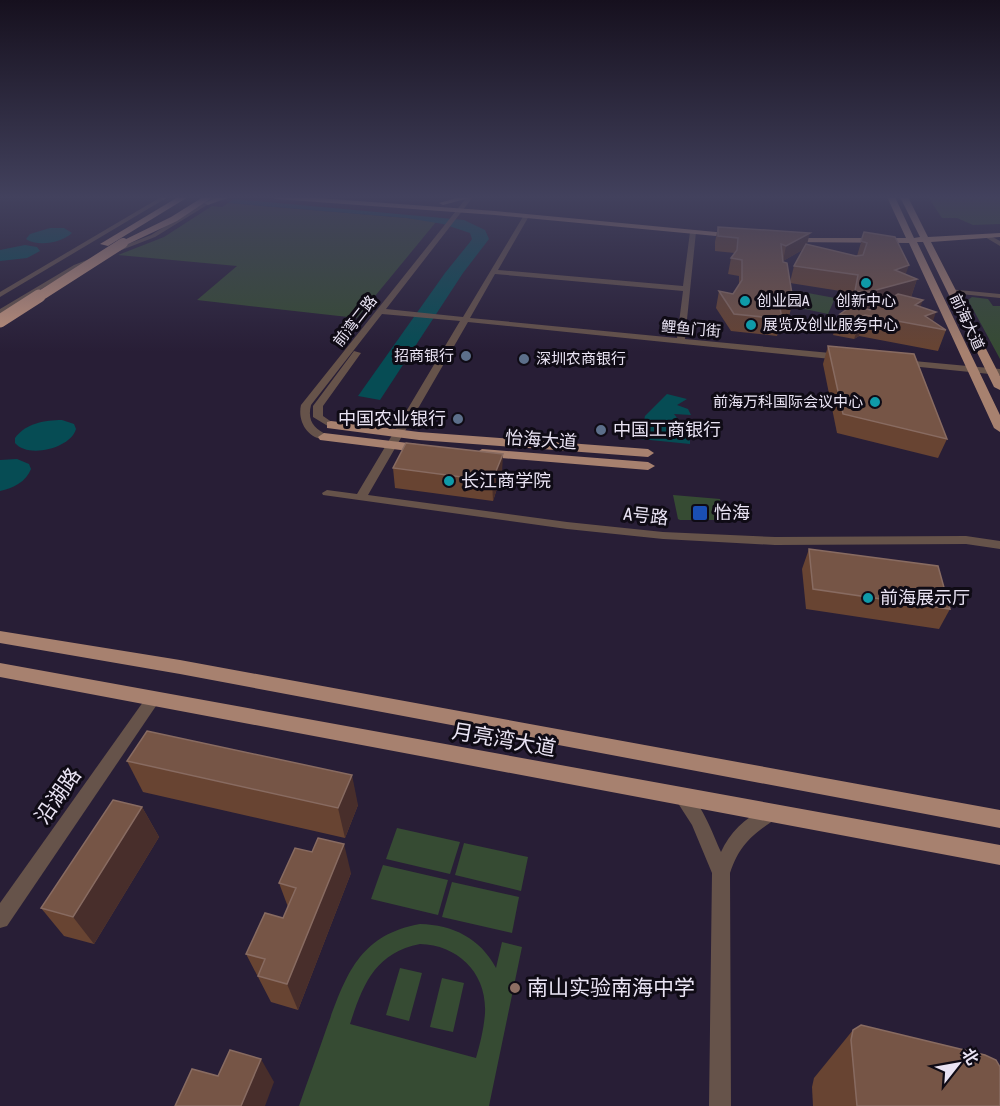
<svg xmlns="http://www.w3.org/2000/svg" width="1000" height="1106" viewBox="0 0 1000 1106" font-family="'Asap Condensed','Noto Sans SC',sans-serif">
<rect width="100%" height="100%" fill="#281e36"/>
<g fill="#364b33" fill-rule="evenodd">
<path d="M928,197H1000V224L973,225L957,218H942Z"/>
<path d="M228,203L407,218L436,222L357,318L197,300L237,266L118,255L164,237L212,206L222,207Z"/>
<path d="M797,291L835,298L828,314L800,308Z"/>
<path d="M972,297L988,299L993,306H1000V359L968,300Z"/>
<path d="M673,495L720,499L726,520H680L678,519Z"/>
<path d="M397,828L460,842L450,874L386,859Z"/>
<path d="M464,843L528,857L521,891L455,875Z"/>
<path d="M383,865L448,880L438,915L371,899Z"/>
<path d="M452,882L519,897L512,933L442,917Z"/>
<path d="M420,924C453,925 480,938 496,968L502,942L522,947L489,1106H299C308,1080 318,1053 327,1027C346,975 359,935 420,924ZM420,944C458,945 487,973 485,1013C484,1028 480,1044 476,1058L350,1024C363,984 375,953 420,944Z"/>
<path d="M400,968L422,973L409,1021L386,1015Z"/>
<path d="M442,978L464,983L453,1032L430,1027Z"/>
</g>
<g fill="#064c54">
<path d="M234,199L464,220L485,230L489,239L463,273L380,400L358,396L445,273L470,242L472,239L470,233L443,224L407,218L228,203Z"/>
<path d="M50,228H64L72,233C61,243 38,247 26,239L30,234Z"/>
<path d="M25,245L37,247L40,251L27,258L0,261V250Z"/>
<path d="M667,394L687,399L677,405L688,409L691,415L674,414L682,424L690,425V444L640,439L645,416Z"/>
<path d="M62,420L74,424L76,429C71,448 28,459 15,443V438C26,423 45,420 62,420Z"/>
<path d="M17,459L29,464L31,469C26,482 13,488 0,491V460Z"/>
</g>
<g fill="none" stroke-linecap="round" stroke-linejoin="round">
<g fill="#66534a" fill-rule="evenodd">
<path d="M161,197H168L0,297V292Z"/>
<path d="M213,197H220L155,237L78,267L0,314V309L74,265L151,235Z"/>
<path d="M467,197H473L386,309L463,317L524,215L529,216L498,270L683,286L690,232L693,230L696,232L685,339L841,354L845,357L841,360L468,322L368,495L567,522L663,532L775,537L966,536L1000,541V549L966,544L775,545L663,539L567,529L323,495L322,493L327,490L357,494L460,321L382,314L311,405C307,421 314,429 328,435V439C309,441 297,422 301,405ZM495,274L683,291L677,338L470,318Z"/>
<path d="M985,235H989L1000,241V246L985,237Z"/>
<path d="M948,289L1000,294V298L951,293H948Z"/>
<path d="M354,351L361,353L323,406V416L336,425L331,428L313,417V406Z"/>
<path d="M903,360L1000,369V375L900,365L899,363Z"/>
<path d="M153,693L158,695L160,699L158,703L7,926L0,928V903L148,695Z"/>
<path d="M682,790C700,796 713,835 721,852C730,831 749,814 771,806L777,808L779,813L777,818C752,835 740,844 730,873L731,1106H709L712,873L692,825L674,797L676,792Z"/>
</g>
<g fill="#a7816f" fill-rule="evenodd">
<path d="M160,197H168L163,200Z"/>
<path d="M219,197H230L208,205L204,203Z"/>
<path d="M272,197H304L495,211L737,234L741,236L737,238L495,215L276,199Z"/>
<path d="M460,197H473L443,205L439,203Z"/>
<path d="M887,197H895L914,238L920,237L900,197H908L928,237L1000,233V237L931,242L1000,376V390L994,387L923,242H917L1000,415V432L994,428L909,243L788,242L784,240L788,238H906Z"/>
<path d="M331,421L419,432L648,449L654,453L648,457L419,440L327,428V422Z"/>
<path d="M324,433L425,445L431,449L425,453L320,440L318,437Z"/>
<path d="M482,449L648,462L655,466L648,470L477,456L476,453Z"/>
<path d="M0,631L180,660L1000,810V828L180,674L0,643Z"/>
<path d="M0,663L1000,845V865L0,677Z"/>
</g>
<g fill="#c1937d" fill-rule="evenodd">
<path d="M178,197H188L108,246L100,244Z"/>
<path d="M203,197H213L177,221L126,245L118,243L171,217Z"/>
</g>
<path stroke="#c1937d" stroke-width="10" d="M37,298L123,243"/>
<path stroke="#c1937d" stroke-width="13" d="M0,321L39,296"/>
</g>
<g fill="#684432" fill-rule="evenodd">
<path d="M718,227L807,245L856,256H857L864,232L905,274L917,279L911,297L933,322L946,330L938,351L859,336L854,339L833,335L840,314L850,307L853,293L790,283L793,300L789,317L781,315L782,319L777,336L731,331L716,308L719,291L733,294L739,285V276L728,274L731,258L735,253L715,251V242ZM802,250L794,266L790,282L783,261ZM877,306L870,310L866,309Z"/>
<path d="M828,346L947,439L938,458L837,433L823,364Z"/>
<path d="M393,468L502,473L493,501L395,488Z"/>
<path d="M809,549L950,609L939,629L806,609L802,569Z"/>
<path d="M127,761L358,805L345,838L143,792Z"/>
<path d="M142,807L159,837L94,944L64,936L41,908Z"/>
<path d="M351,873L298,1010L271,1002L246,954L283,918L288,907L279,883Z"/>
<path d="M853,1030L1000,1106H813L812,1087L814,1078Z"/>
</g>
<g fill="#482e2b">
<path d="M810,233L806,248L783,261L786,246Z"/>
<path d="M909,265L903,282L917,279L911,297L859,311L865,293L895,270Z"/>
<path d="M923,300L915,321V305Z"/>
<path d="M936,312L931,327L925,316Z"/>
<path d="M865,315L859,336L854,339L861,318Z"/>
<path d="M503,454L502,473L493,501L492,481Z"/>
<path d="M352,775L358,805L345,838L338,808Z"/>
<path d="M142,807L159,837L94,944L73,917Z"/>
<path d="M344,844L351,873L298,1010L287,984Z"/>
<path d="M261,1059L274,1082L265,1106H241Z"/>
</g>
<g fill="#765546" stroke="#886b61" stroke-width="1.5">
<path d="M718,227L810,233L786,246L781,244L783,262L787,263L793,300L778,297L782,319L734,314L719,291L733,294L742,280V260L731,258L737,250L738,238L718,236Z"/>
<path d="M864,232L895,237L909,265L895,270L917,279L865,293L855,291L858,275L794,266L806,244L856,256L863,255L867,243L861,241Z"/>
<path d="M898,294L923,300L915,305L936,312L925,316L946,330L865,315L861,318L840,314L853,305L870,310Z"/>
<path d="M828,346L914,354L947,439L843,414Z"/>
<path d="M406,443L503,454L492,481L393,468Z"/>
<path d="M809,549L938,566L950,609L813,589Z"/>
<path d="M147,731L352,775L338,808L127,761Z"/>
<path d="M113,800L142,807L73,917L41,908Z"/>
<path d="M318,838L344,844L287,984L258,976L265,959L246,954L265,913L283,918L296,888L279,883L295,848L312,852Z"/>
<path d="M861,1025L985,1055L996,1060L1000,1067V1106H857L851,1040L853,1030Z"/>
<path d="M230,1050L261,1059L241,1106H175L192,1069L218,1076Z"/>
</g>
<linearGradient id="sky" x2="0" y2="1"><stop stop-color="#16101e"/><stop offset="0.56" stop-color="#42415d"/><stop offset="1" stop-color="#42415d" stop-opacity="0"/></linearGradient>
<rect width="1000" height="352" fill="url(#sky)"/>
<g fill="#0f9aa8" stroke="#0f0b15" stroke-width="2">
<circle cx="866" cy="283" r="6"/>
<circle cx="745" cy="301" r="6"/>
<circle cx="751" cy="325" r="6"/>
<circle cx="875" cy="402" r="6"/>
<circle cx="449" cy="481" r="6"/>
<circle cx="868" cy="598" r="6"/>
</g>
<g fill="#5c6f8a" stroke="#0f0b15" stroke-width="2">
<circle cx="466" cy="356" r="6"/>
<circle cx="524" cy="359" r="6"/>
<circle cx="458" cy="419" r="6"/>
<circle cx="601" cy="430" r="6"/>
</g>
<rect fill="#1a4fb4" stroke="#0f0b15" stroke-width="2" x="692" y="505" width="16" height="16" rx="3"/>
<circle fill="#8d6e63" stroke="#0f0b15" stroke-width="2" cx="515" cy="988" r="6"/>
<g text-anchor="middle" stroke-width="6" stroke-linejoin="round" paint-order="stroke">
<g font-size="15" fill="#e9e3f3" stroke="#0f0b15" text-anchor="start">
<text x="757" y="306">创业园A</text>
<text x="866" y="306" text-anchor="middle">创新中心</text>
<text x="763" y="330">展览及创业服务中心</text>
<text x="454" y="361" text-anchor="end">招商银行</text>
<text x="536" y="364">深圳农商银行</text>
<text x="863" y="407" text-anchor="end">前海万科国际会议中心</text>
</g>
<g font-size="15" fill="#e9e3f3" stroke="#0f0b15">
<text transform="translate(355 321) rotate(-52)" y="5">前湾二路</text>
<text transform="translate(967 322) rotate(65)" y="5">前海大道</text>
<text transform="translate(691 329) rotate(5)" y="5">鲤鱼门街</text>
</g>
<g font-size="18" fill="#e9e3f3" stroke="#0f0b15" text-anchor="start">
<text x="446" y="425" text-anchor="end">中国农业银行</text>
<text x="613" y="436">中国工商银行</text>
<text x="461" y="487">长江商学院</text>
<text x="714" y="519">怡海</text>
<text x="880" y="604">前海展示厅</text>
</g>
<g font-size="18" fill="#e9e3f3" stroke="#0f0b15">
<text transform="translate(541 440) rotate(4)" y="6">怡海大道</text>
<text transform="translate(646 516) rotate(6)" y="6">A号路</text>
</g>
<g font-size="21" fill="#e9e3f3" stroke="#0f0b15">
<text transform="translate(504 740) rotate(10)" y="7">月亮湾大道</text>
<text transform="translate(58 796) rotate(-55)" y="7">沿湖路</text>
</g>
<g font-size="21" fill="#e9e3f3" stroke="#0f0b15" text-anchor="start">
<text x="527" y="995">南山实验南海中学</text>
</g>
</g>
<g transform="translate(958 1064) rotate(59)" stroke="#0f0b15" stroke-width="4.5" paint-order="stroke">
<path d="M0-4.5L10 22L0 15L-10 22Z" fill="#e9e3f3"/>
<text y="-9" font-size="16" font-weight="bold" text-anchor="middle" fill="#e9e3f3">北</text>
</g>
</svg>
